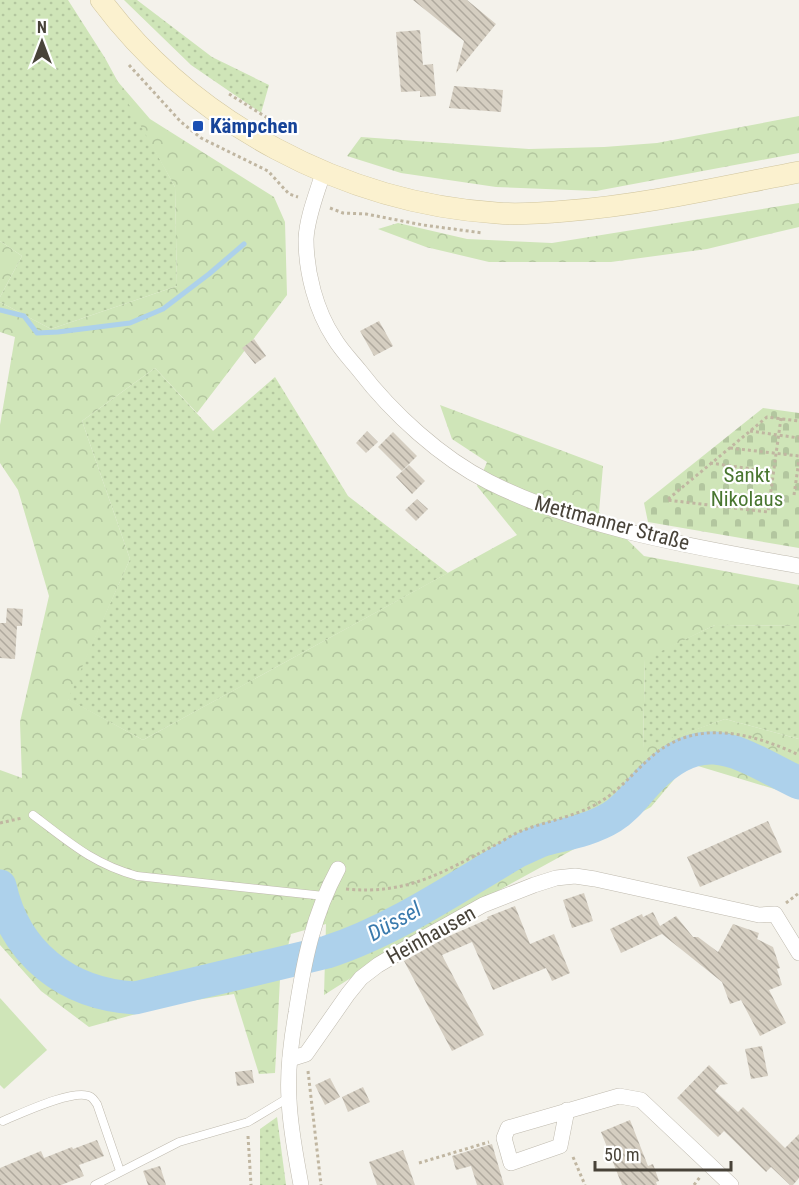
<svg xmlns="http://www.w3.org/2000/svg" width="799" height="1185" viewBox="0 0 799 1185" font-family="'Roboto Condensed',sans-serif">
<defs>
<pattern id="green-dots" width="8" height="8" patternUnits="userSpaceOnUse" patternTransform="scale(1.5)"><rect width="8" height="8" fill="#cfe5b8"/><path d="M2 2h.1M6 6h.1" fill="none" stroke="#b3c69f" stroke-width="1.8" stroke-linecap="round"/></pattern>
<pattern id="forest-crowns" width="20" height="18" patternUnits="userSpaceOnUse" patternTransform="scale(1.5)"><rect width="20" height="18" fill="#cfe5b8"/><path d="M2 6a3 3 0 1 1 6 0M12 15a3 3 0 1 1 6 0" fill="none" stroke="#b3c69f"/></pattern>
<pattern id="cemetery-stones" width="16" height="16" patternUnits="userSpaceOnUse" patternTransform="scale(1.5)"><rect width="16" height="16" fill="#cfe5b8"/><path d="M2 7V4a2 2 0 0 1 4 0v3zM10 15v-3a2 2 0 0 1 4 0v3z" fill="#b3c69f"/></pattern>
<pattern id="building-back-hatch" width="6" height="6" patternUnits="userSpaceOnUse" patternTransform="scale(1.5)"><rect width="6" height="6" fill="#d5cec1"/><path d="M-1 5l2 2M0 0l6 6M5-1l2 2" fill="none" stroke="#afa99e"/></pattern>
</defs>
<rect width="100%" height="100%" fill="#f4f2eb"/>
<g fill="url(#green-dots)">
<path d="M0,0H68L105,58L175,187L177,286L51,329L0,302V297L22,256L0,241Z"/>
<path d="M124,0H137L212,57L269,85L261,113L191,65Z"/>
<path d="M155,368L213,431L275,377L348,496L448,573L143,740L67,699L130,559L82,421Z"/>
<path d="M715,625L799,626V739L725,719L643,749L645,658Z"/>
<path d="M277,1117L286,1185H260V1129Z"/>
</g>
<g fill="url(#forest-crowns)">
<path d="M113,76L150,119L274,197L285,222L287,295L197,413L155,368L82,421L130,559L68,699L143,740L517,535L477,486L487,462L452,439L440,405L603,466L599,512L644,556L799,585V626L715,625L645,659L643,748L725,719L799,739V783L794,795L688,763L651,807L428,929L324,995L326,924L291,934L280,979L275,1073L259,1074L234,994L172,1004L89,1027L41,991L0,945V770L22,778L20,722L49,596L18,490L0,463V425L15,337L0,332V302L51,329L177,286L175,187Z"/>
<path d="M799,116V153L596,191L496,187L401,173L347,156L361,137L529,149L604,147L657,143Z"/>
<path d="M799,203V227L707,249L611,262H489L426,247L378,229L398,223L467,239L552,243Z"/>
<path d="M0,241L22,256L0,297Z"/>
</g>
<path fill="url(#cemetery-stones)" d="M763,408L799,413V548L648,522L644,503Z"/>
<path fill="#cfe5b8" d="M0,998L47,1050L4,1089L0,1085Z"/>
<g fill="none" stroke-linecap="round" stroke-linejoin="round">
<path stroke="#add1eb" stroke-width="5" d="M0,310L24,316L37,333L58,332L130,323L163,309L209,274L244,244"/>
<path stroke="#add1eb" stroke-width="33" d="M0,886C15,954 67,994 135,998L327,952C393,931 458,886 518,851C526,848 534,843 543,840C566,834 591,830 612,817C628,807 638,791 651,778C706,723 741,755 799,783"/>
</g>
<g fill="url(#building-back-hatch)">
<path d="M413,0H467L496,24L456,73L464,41Z"/>
<path d="M420,30L423,65L433,64L436,96L420,97V91L401,92L396,32Z"/>
<path d="M454,86L503,90L501,112L449,108Z"/>
<path d="M379,321L393,346L374,356L360,331Z"/>
<path d="M254,339L266,356L255,364L242,348Z"/>
<path d="M367,431L378,442L366,453L356,443Z"/>
<path d="M393,432L417,456L402,471L378,447Z"/>
<path d="M409,465L425,481L412,494L396,477Z"/>
<path d="M417,499L428,509L416,521L405,510Z"/>
<path d="M7,608L23,609L22,626H17L15,659L0,658V623H6Z"/>
<path d="M768,821L782,852L700,887L687,857Z"/>
<path d="M584,893L593,921L572,928L563,900Z"/>
<path d="M515,906L530,944L554,934L570,973L552,981L546,968L493,990L472,942L442,955L484,1035L452,1051L404,961L447,937L488,919L487,917Z"/>
<path d="M653,912L660,926L676,916L693,937H698L718,952L733,924L759,933L757,939L773,947L780,968L777,969L782,985L769,990L786,1023L760,1036L741,1000L730,1004L722,982L662,934L621,953L610,929L642,914L643,917Z"/>
<path d="M762,1046L768,1076L751,1079L745,1049Z"/>
<path d="M709,1065L728,1084L720,1085L715,1091L738,1112L743,1107L785,1148L799,1134V1178L793,1185H790L771,1167L766,1172L724,1131L718,1137L677,1098Z"/>
<path d="M252,1070L254,1083L237,1086L235,1072Z"/>
<path d="M330,1078L340,1097L325,1105L315,1085Z"/>
<path d="M363,1087L370,1102L348,1112L342,1097Z"/>
<path d="M630,1120L648,1166L653,1164L659,1181L656,1182L657,1185H622L601,1132Z"/>
<path d="M97,1140L104,1156L79,1165L84,1176L61,1185H0V1168L41,1151L44,1158L72,1147L73,1149Z"/>
<path d="M492,1144L504,1185H477L471,1166L456,1170L452,1156Z"/>
<path d="M403,1150L415,1185H377L369,1162Z"/>
<path d="M160,1166L166,1185H148L143,1171Z"/>
</g>
<g fill="none" stroke-linecap="round" stroke-linejoin="round">
<defs>
<g id="lane">
<path d="M33,815C69,842 93,864 137,876L324,896"/>
<path d="M3,1121C20,1114 76,1087 91,1097C94,1099 95,1102 97,1104L120,1171"/>
<path d="M95,1185L179,1142L248,1122L288,1098"/>
</g>
<g id="street">
<path d="M323,173C317,193 307,217 306,239C306,272 316,311 334,338C341,350 351,360 359,370C392,413 441,458 489,482C585,530 695,547 799,566"/>
<path d="M290,1059L306,1054L348,994L361,978L378,965L422,939L483,905L534,885L556,878L575,876L595,879L759,915L775,914L799,953"/>
<path d="M567,1110L560,1146L511,1163L504,1138L508,1128L619,1096L641,1100L731,1185"/>
<path d="M301,1185C296,1157 290,1128 289,1099C287,1070 291,1041 296,1013C304,961 313,915 338,869"/>
</g>
<path id="secondary" d="M101,0C193,123 344,203 497,213C520,215 543,213 566,211C645,205 721,187 799,172"/>
</defs>
<use href="#lane" stroke="#bfbaae" stroke-width="9"/>
<use href="#street" stroke="#bfbaae" stroke-width="16"/>
<use href="#secondary" stroke="#d0c59e" stroke-width="22"/>
<g stroke="#c0b6a1" stroke-width="3" stroke-dasharray="3 3" stroke-linecap="butt">
<path d="M129,65L181,122L201,138L268,171L289,194L298,197"/>
<path d="M229,94L282,127"/>
<path d="M330,208L343,213L366,214L423,225L483,233"/>
<path d="M781,418L768,512L667,500L767,417L799,421"/>
<path d="M750,431L799,438"/>
<path d="M730,448L799,456"/>
<path d="M710,463L773,472"/>
<path d="M794,495L799,460"/>
<path d="M0,823L22,818"/>
<path d="M346,889C406,895 442,873 493,846C502,842 511,835 521,831C546,821 575,817 598,803C618,792 633,773 650,758C694,718 750,732 799,755"/>
<path d="M786,903L799,893"/>
<path d="M308,1071L321,1185"/>
<path d="M248,1136L251,1185"/>
<path d="M573,1157L585,1185"/>
<path d="M419,1163L489,1142"/>
<path d="M694,1185L700,1177"/>
</g>
<use href="#lane" stroke="#fff" stroke-width="8"/>
<use href="#street" stroke="#fff" stroke-width="15"/>
<use href="#secondary" stroke="#fbf1cf" stroke-width="21"/>
</g>
<rect fill="#1a4fb4" stroke="#fff" stroke-width="2" x="192" y="120" width="12" height="12" rx="3"/>
<g text-anchor="middle" stroke-width="4.5" stroke-linejoin="round" paint-order="stroke">
<g font-size="21" font-weight="bold" fill="#164399" stroke="#fff" text-anchor="start">
<text x="210" y="133">Kämpchen</text>
</g>
<g font-size="21" fill="#497630" stroke="#fff">
<text x="747" y="482">Sankt<tspan x="747" dy="24">Nikolaus</tspan></text>
</g>
<g font-size="21" fill="#484339" stroke="#fff">
<text transform="translate(612 523) rotate(15)" y="7">Mettmanner Straße</text>
<text transform="translate(431 935) rotate(-29)" y="7">Heinhausen</text>
</g>
<g font-size="22" font-style="italic" fill="#3a7aad" stroke="#fff">
<text transform="translate(394 921) rotate(-29)" y="8">Düssel</text>
</g>
</g>
<g transform="translate(42 42)" stroke="#ffffff" stroke-width="4.5" paint-order="stroke">
<path d="M0-4.5L10 22L0 15L-10 22Z" fill="#484339"/>
<text y="-9" font-size="16" font-weight="bold" text-anchor="middle" fill="#484339">N</text>
</g>
<path d="M595 1161v9h136v-9" fill="none" stroke="#484339" stroke-width="3"/>
<text x="604" y="1161" font-size="18" fill="#484339" stroke="#ffffff" stroke-width="4.5" paint-order="stroke">50 m</text>
</svg>
